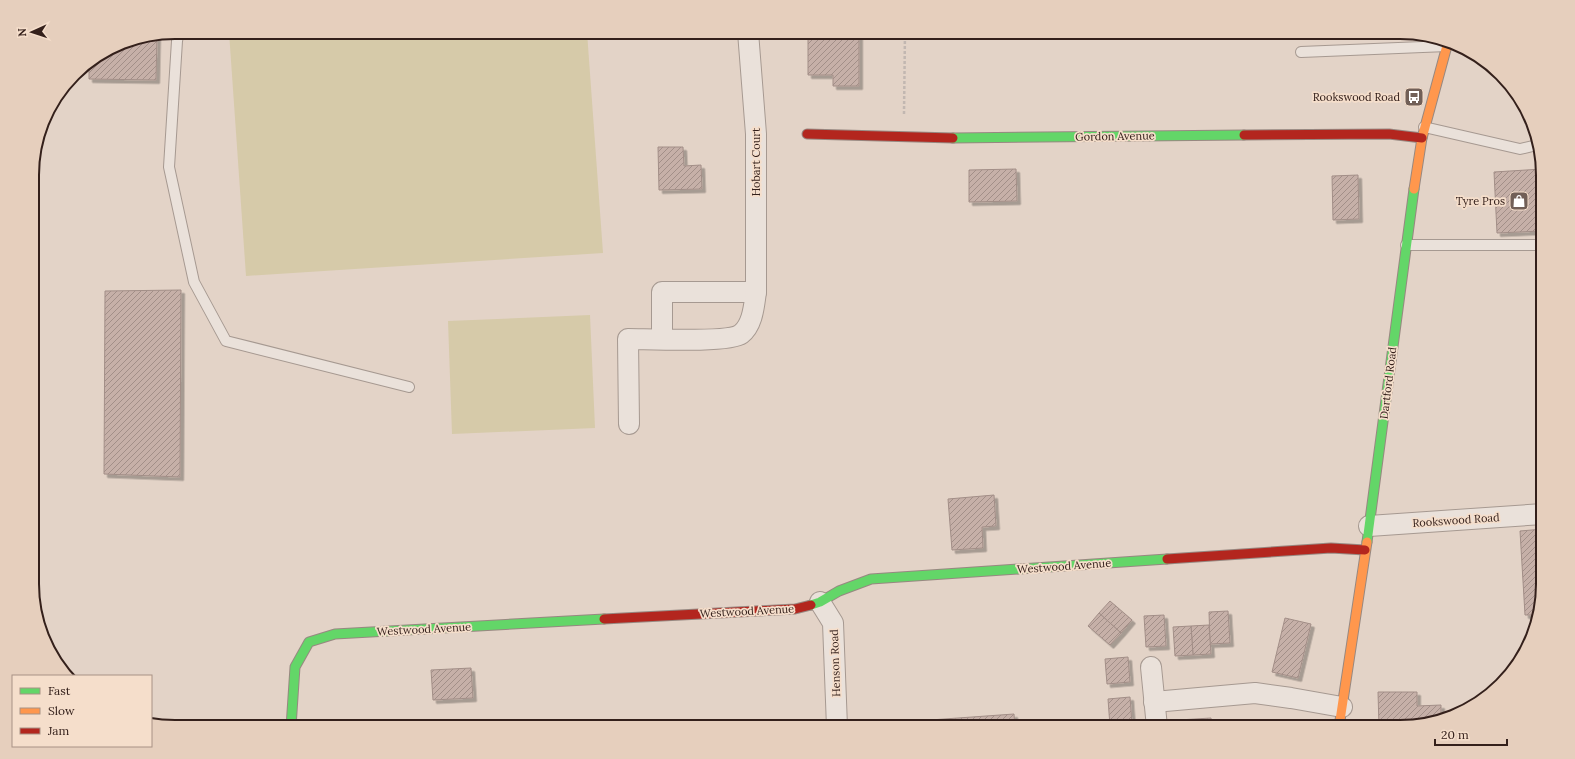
<svg xmlns="http://www.w3.org/2000/svg" width="1575" height="759" viewBox="0 0 1575 759" font-family="Lora,serif">
<defs>
<pattern id="building-hatch" width="6" height="6" patternUnits="userSpaceOnUse"><rect width="6" height="6" fill="#c6b0a8"/><path d="M-1 1l2-2M0 6l6-6M5 7l2-2" fill="none" stroke="#a28f88"/></pattern>
<filter id="shadow"><feDropShadow dx="3.5" dy="3.5" stdDeviation="0" flood-color="#0004"/></filter>
</defs>
<rect width="100%" height="100%" fill="#e3d3c7"/>
<g fill="#d6caa9">
<path d="M229,32H587L603,253L246,276Z"/>
<path d="M590,315L595,428L452,434L448,321Z"/>
</g>
<g fill="url(#building-hatch)" stroke="#a28e87" filter="url(#shadow)">
<path d="M808,32H859V86H833V75H808Z"/>
<path d="M157,36L156,80L89,79V62L121,43Z"/>
<path d="M658,147H683L684,166L701,165L702,189L659,190Z"/>
<path d="M1016,169L1017,201L969,202V170Z"/>
<path d="M1542,169V231L1497,233L1494,172Z"/>
<path d="M1358,175L1359,219L1333,220L1332,176Z"/>
<path d="M181,290L180,477L104,474L105,291Z"/>
<path d="M994,495L996,526L982,527L983,548L952,550L948,499Z"/>
<path d="M1543,529V584L1537,615H1525L1520,531Z"/>
<path d="M1110,601L1132,620L1121,633L1099,613Z"/>
<path d="M1228,611L1230,643L1210,644L1209,612Z"/>
<path d="M1099,613L1121,633L1110,645L1088,626Z"/>
<path d="M1164,615L1166,646L1146,647L1144,616Z"/>
<path d="M1285,618L1311,624L1298,678L1272,672Z"/>
<path d="M1209,625L1211,654L1193,655L1191,626Z"/>
<path d="M1191,626L1193,655L1175,656L1173,627Z"/>
<path d="M1128,657L1130,682L1107,684L1105,659Z"/>
<path d="M471,668L473,698L433,700L431,670Z"/>
<path d="M1378,692H1417V706L1441,705V716L1409,727H1379Z"/>
<path d="M1130,697L1132,724L1110,726L1108,699Z"/>
<path d="M1014,714L1015,727H874V724Z"/>
<path d="M1211,718L1212,727H1195V719Z"/>
<path d="M1195,719V727H1178V720Z"/>
</g>
<g fill="none" stroke-linecap="round" stroke-linejoin="round">
<defs>
<g id="lane">
<path d="M179,32L177,41L169,167L194,282L226,341L409,387"/>
<path d="M1301,52L1447,46"/>
<path d="M1424,127L1520,149L1537,145"/>
<path d="M1406,245H1542"/>
</g>
<g id="street">
<path d="M662,339V292H756"/>
<path d="M629,424L628,339C647,339 729,343 741,334C753,325 754,305 756,292V134L748,32"/>
<path d="M1369,526L1543,514"/>
<path d="M820,602L833,623L837,727"/>
<path d="M1151,667L1157,727"/>
<path d="M1154,702L1255,693L1291,698L1342,707"/>
</g>
<g id="fast">
<path d="M953,138L1244,135"/>
<path d="M1367,542L1414,189"/>
<path d="M811,605L820,602L839,591L871,579L1167,559"/>
<path d="M291,727L295,667L309,642L335,634L604,619"/>
</g>
<g id="slow">
<path d="M1414,189L1422,138L1448,42"/>
<path d="M1339,727L1367,542"/>
</g>
<g id="jam">
<path d="M807,134L953,138"/>
<path d="M1244,135L1389,134L1422,138"/>
<path d="M1167,559L1331,548L1365,550"/>
<path d="M604,619L795,609L811,605"/>
</g>
</defs>
<use href="#lane" stroke="#a69991" stroke-width="12"/>
<use href="#street" stroke="#a69991" stroke-width="22"/>
<use href="#fast" stroke="#978881" stroke-width="11"/>
<use href="#slow" stroke="#978881" stroke-width="11"/>
<use href="#jam" stroke="#978881" stroke-width="11"/>
<path stroke="#c2b7b1" stroke-width="2.5" stroke-dasharray="3 2" stroke-linecap="butt" d="M904,114L905,32"/>
<use href="#lane" stroke="#eae1da" stroke-width="10"/>
<use href="#street" stroke="#eae1da" stroke-width="20"/>
<use href="#fast" stroke="#63d668" stroke-width="9"/>
<use href="#slow" stroke="#ff974d" stroke-width="9"/>
<use href="#jam" stroke="#b3261e" stroke-width="9"/>
</g>
<defs>
<symbol id="bus-square" viewBox="-11 -11 22 22"><rect x="-9" y="-9" width="18" height="18" rx="4" fill="#715f57" stroke="#f5decb"/><path d="M-5-6H5V4H4V6H2V4H-2V6H-4V4H-5ZM-3.5-4V0h7V-4ZM-3.5 1.2v1.5H-2V1.2ZM2 1.2v1.5H3.5V1.2Z" fill="#fff"/></symbol>
<symbol id="shop-square" viewBox="-11 -11 22 22"><rect x="-9" y="-9" width="18" height="18" rx="4" fill="#715f57" stroke="#f5decb"/><path d="M-5-2.5h2.3a2.7 3.5 0 0 1 5.4 0H5L5.5 6h-11ZM-1.5-2.5h3a1.5 2.3 0 0 0-3 0Z" fill="#fff"/></symbol>
</defs>
<g fill-rule="evenodd">
<use href="#bus-square" x="1403" y="86" width="22" height="22"/>
<use href="#shop-square" x="1508" y="190" width="22" height="22"/>
</g>
<g text-anchor="middle" stroke-width="3.5" stroke-linejoin="round" paint-order="stroke">
<g font-size="11" fill="#34201b" stroke="#f5decb" text-anchor="end">
<text x="1400" y="101">Rookswood Road</text>
<text x="1505" y="205">Tyre Pros</text>
</g>
<g font-size="11" fill="#34201b" stroke="#f5decb">
<text transform="translate(1115 136) rotate(-1)" y="4">Gordon Avenue</text>
<text transform="translate(756 162) rotate(-90)" y="4">Hobart Court</text>
<text transform="translate(1388 383) rotate(-83)" y="4">Dartford Road</text>
<text transform="translate(1456 520) rotate(-4)" y="4">Rookswood Road</text>
<text transform="translate(1064 566) rotate(-4)" y="4">Westwood Avenue</text>
<text transform="translate(747 611) rotate(-3)" y="4">Westwood Avenue</text>
<text transform="translate(424 629) rotate(-3)" y="4">Westwood Avenue</text>
<text transform="translate(835 663) rotate(-92)" y="4">Henson Road</text>
</g>
</g>
<path d="M0 0H1575V759H0ZM175 39H1400A136 136 0 0 1 1536 175V584A136 136 0 0 1 1400 720H175A136 136 0 0 1 39 584V175A136 136 0 0 1 175 39Z" fill="#e6cfbd" fill-rule="evenodd"/>
<path fill="none" stroke="#34201b" stroke-width="2" d="M175 39H1400A136 136 0 0 1 1536 175V584A136 136 0 0 1 1400 720H175A136 136 0 0 1 39 584V175A136 136 0 0 1 175 39Z"/>
<rect x="12" y="675" width="140" height="72" fill="#f5decb" stroke="#a89285"/>
<rect x="20" y="688" width="20" height="6" fill="#63d668" stroke="#a89285"/>
<text x="48" y="695" font-size="12" fill="#34201b">Fast</text>
<rect x="20" y="708" width="20" height="6" fill="#ff974d" stroke="#a89285"/>
<text x="48" y="715" font-size="12" fill="#34201b">Slow</text>
<rect x="20" y="728" width="20" height="6" fill="#b3261e" stroke="#a89285"/>
<text x="48" y="735" font-size="12" fill="#34201b">Jam</text>
<g transform="translate(32 32) rotate(267)" stroke="#f5decb" stroke-width="3" paint-order="stroke">
<path d="M0-3L7 15L0 10L-7 15Z" fill="#34201b"/>
<text y="-6" font-size="11" font-weight="bold" text-anchor="middle" fill="#34201b">N</text>
</g>
<path d="M1435 739v6h72v-6" fill="none" stroke="#34201b" stroke-width="2"/>
<text x="1441" y="739" font-size="12" fill="#34201b" stroke="#f5decb" stroke-width="3" paint-order="stroke">20 m</text>
</svg>
